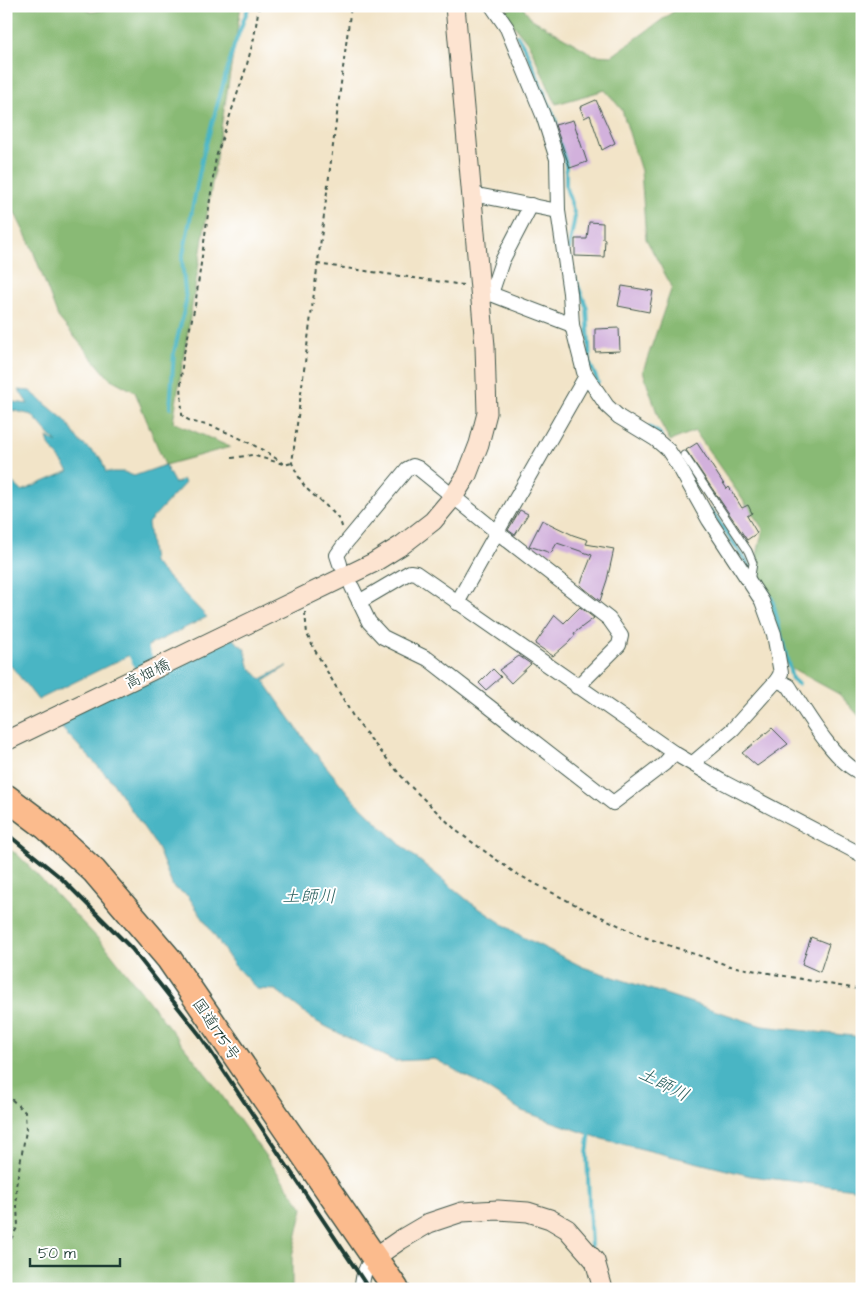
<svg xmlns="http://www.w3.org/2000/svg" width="868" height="1295" viewBox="0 0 868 1295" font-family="'Architects Daughter','Klee One',sans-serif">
<rect width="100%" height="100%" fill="#fff"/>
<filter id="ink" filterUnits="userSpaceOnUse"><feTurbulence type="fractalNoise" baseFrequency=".02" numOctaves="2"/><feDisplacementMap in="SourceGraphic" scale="10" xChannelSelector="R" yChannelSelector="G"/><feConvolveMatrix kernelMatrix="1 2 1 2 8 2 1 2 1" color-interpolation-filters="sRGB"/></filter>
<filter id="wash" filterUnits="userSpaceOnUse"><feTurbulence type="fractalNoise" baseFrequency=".0096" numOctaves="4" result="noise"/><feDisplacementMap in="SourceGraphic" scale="20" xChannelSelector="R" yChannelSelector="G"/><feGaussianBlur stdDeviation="1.12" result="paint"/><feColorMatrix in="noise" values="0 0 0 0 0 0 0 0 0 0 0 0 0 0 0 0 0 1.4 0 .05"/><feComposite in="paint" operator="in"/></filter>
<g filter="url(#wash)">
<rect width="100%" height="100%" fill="#f2e4c8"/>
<g fill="#89ba74" stroke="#547c54">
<path d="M6,6H79L91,12L127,6H241L173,422L230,447L165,465L135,392L109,378L58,317L32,248L10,203L6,188Z"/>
<path d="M516,6H522L532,19L594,55L612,56L681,6H862V719L839,694L786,665L751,581L763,529L695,431L670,441L660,422L643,371L672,287L646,239L641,171L622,110L605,90L556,104L529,44L503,12Z"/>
<path d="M6,848L17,854L106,947L212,1082L303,1208L292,1256V1289H6Z"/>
</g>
<g fill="#48b5c4" stroke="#34797c">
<path d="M19,390L30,391L66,421L80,442L101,458L106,472H124L134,476L165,465L175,484L183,479L185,483L148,523L153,562L207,617L38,700L12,667L6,664V479L12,482L22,491L69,471L49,445L47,437L57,443L32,415L11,410L6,416V401L28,404Z"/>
<path d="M229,636L245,649L249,666L261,679L287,666L264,681L307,743L353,799L403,847L471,903L521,936L583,967L762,1026L862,1037V1190L751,1176L602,1139L522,1111L475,1081L435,1059L394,1061L317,1022L276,990L257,989L234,965L188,896L173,887L157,847L110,779L56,722Z"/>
</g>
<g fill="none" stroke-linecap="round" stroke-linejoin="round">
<g stroke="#48b5c4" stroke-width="4">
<path d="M517,35L527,52L555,119L558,129"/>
<path d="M559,136L566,165V187L575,216L569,249"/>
<path d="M573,273L587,308L590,364L598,382"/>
<path d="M170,408L174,352L186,302L182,260L203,155L234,46L249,6"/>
<path d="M619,409L637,420"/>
<path d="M649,427L659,433L661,436"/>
<path d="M711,510L772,599L792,679L798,684"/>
<path d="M590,1131L587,1154L591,1247"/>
</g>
<path stroke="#48b5c4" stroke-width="21" d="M118,629L138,651L156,690"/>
</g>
<g id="blocks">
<g fill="#d2b1dc">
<path d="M596,100L615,143L602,150L590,115L584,118L580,107Z"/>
<path d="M573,120L587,162L570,168L555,125Z"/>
<path d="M589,222L603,223V239H605L604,257L575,256V239H587Z"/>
<path d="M622,286L653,291L649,312L618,306Z"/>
<path d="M619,328L620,351L595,352V329Z"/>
<path d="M697,443L727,489L729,487L742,508L748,505L752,513L747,516L757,533L747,540L686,450Z"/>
<path d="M520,510L528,514L515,535L508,530Z"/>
<path d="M542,520L573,535L588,540L586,544L614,549L607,580L600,601L580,585L592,555L557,543L551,553L529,546Z"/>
<path d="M580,607L594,618L574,633L575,635L569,642L553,656L535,644L555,615L564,623Z"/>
<path d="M519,656L531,664L511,683L499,670Z"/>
<path d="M493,669L501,677L486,690L479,683Z"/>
<path d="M772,728L788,744L757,766L742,753Z"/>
<path d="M811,937L829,944L820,972L802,964Z"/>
</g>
</g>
</g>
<g filter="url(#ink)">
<use href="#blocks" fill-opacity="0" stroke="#3f564a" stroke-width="1"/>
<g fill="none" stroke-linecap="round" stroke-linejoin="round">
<defs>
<path id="lane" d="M684,455L748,551L753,563L750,582"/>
<g id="street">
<path d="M492,6L507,28L543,115L557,159L558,211L570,293L572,325L584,372L607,406L619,417L655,439L668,450L680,468L709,520L762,601L774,634L781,673L777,680L789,686C804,709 836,765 862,773"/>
<path d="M472,194L558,211"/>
<path d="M491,294L572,325"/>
<path d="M480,296L491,294L502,261L531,205"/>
<path d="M340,564L337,555L344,545L407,469L413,466L418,468L497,532L457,603"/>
<path d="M352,587L369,622L383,637L428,659L613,803L664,764L674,753"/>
<path d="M359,602L410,572L416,573L674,753L723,782L862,855"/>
<path d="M577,687L619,645L621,636L609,619L497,532L586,376"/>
<path d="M693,763L733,729L777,680"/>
<path d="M362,1289C362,1277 365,1266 374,1258"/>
</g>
<g id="secondary">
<path d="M6,741L373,563L402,545L433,521L453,497L467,475L479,444L487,413L485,346L455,6"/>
<path d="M374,1258L400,1240L429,1223L462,1212L498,1210L528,1212L550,1219L567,1229L595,1261L603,1289"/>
</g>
<path id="highway" d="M6,797L46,827L94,871L169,959L396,1289"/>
</defs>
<use href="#lane" stroke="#3f564a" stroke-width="9"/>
<use href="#street" stroke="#3f564a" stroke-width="16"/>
<use href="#secondary" stroke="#3f564a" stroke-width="21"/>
<use href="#highway" stroke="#3f564a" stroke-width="28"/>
<g stroke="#3f564a" stroke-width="2" stroke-dasharray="4 4" stroke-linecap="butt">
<path d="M259,6L254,38L246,68L216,157L195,306L183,357L181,379L182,415C190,424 203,423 214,427C232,434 271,452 284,465L292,463"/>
<path d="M317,264L463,285"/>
<path d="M232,458L252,455L283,464"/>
<path d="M342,527C340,514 315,498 306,488C300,481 296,471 292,463L351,6"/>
<path d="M305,612L307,634L313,647L354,718L377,747L408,784L458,832L515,873L570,902L641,936L730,966L862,990"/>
<path d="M6,1094L25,1112L26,1131L16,1186L18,1226L6,1248"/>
</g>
<use href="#lane" stroke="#fff" stroke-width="7"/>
<use href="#street" stroke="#fff" stroke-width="14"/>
<use href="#secondary" stroke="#fde4d1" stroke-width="19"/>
<use href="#highway" stroke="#fbbb8d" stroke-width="25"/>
<path stroke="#1f3d34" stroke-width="4" d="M6,833L60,877L132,949L199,1034L369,1289"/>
</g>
</g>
<g text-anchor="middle" stroke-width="4" stroke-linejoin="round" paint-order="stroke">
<g font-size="16" fill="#1f3d34" stroke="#fff">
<text transform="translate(147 673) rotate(-26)" y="6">高畑橋</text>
<text transform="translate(217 1029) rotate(56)" y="6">国道175号</text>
</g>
<g font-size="18" font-style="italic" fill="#2b615f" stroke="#fff">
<text x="309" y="902">土師川</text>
<text transform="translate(664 1084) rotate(27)" y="6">土師川</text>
</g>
</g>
<rect width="868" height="1295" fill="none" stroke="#fff" stroke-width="25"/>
<path d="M30 1258v8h90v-8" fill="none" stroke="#1f3d34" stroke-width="2.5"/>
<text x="38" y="1258" font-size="15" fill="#1f3d34" stroke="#ffffff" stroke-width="4" paint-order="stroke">50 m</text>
</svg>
